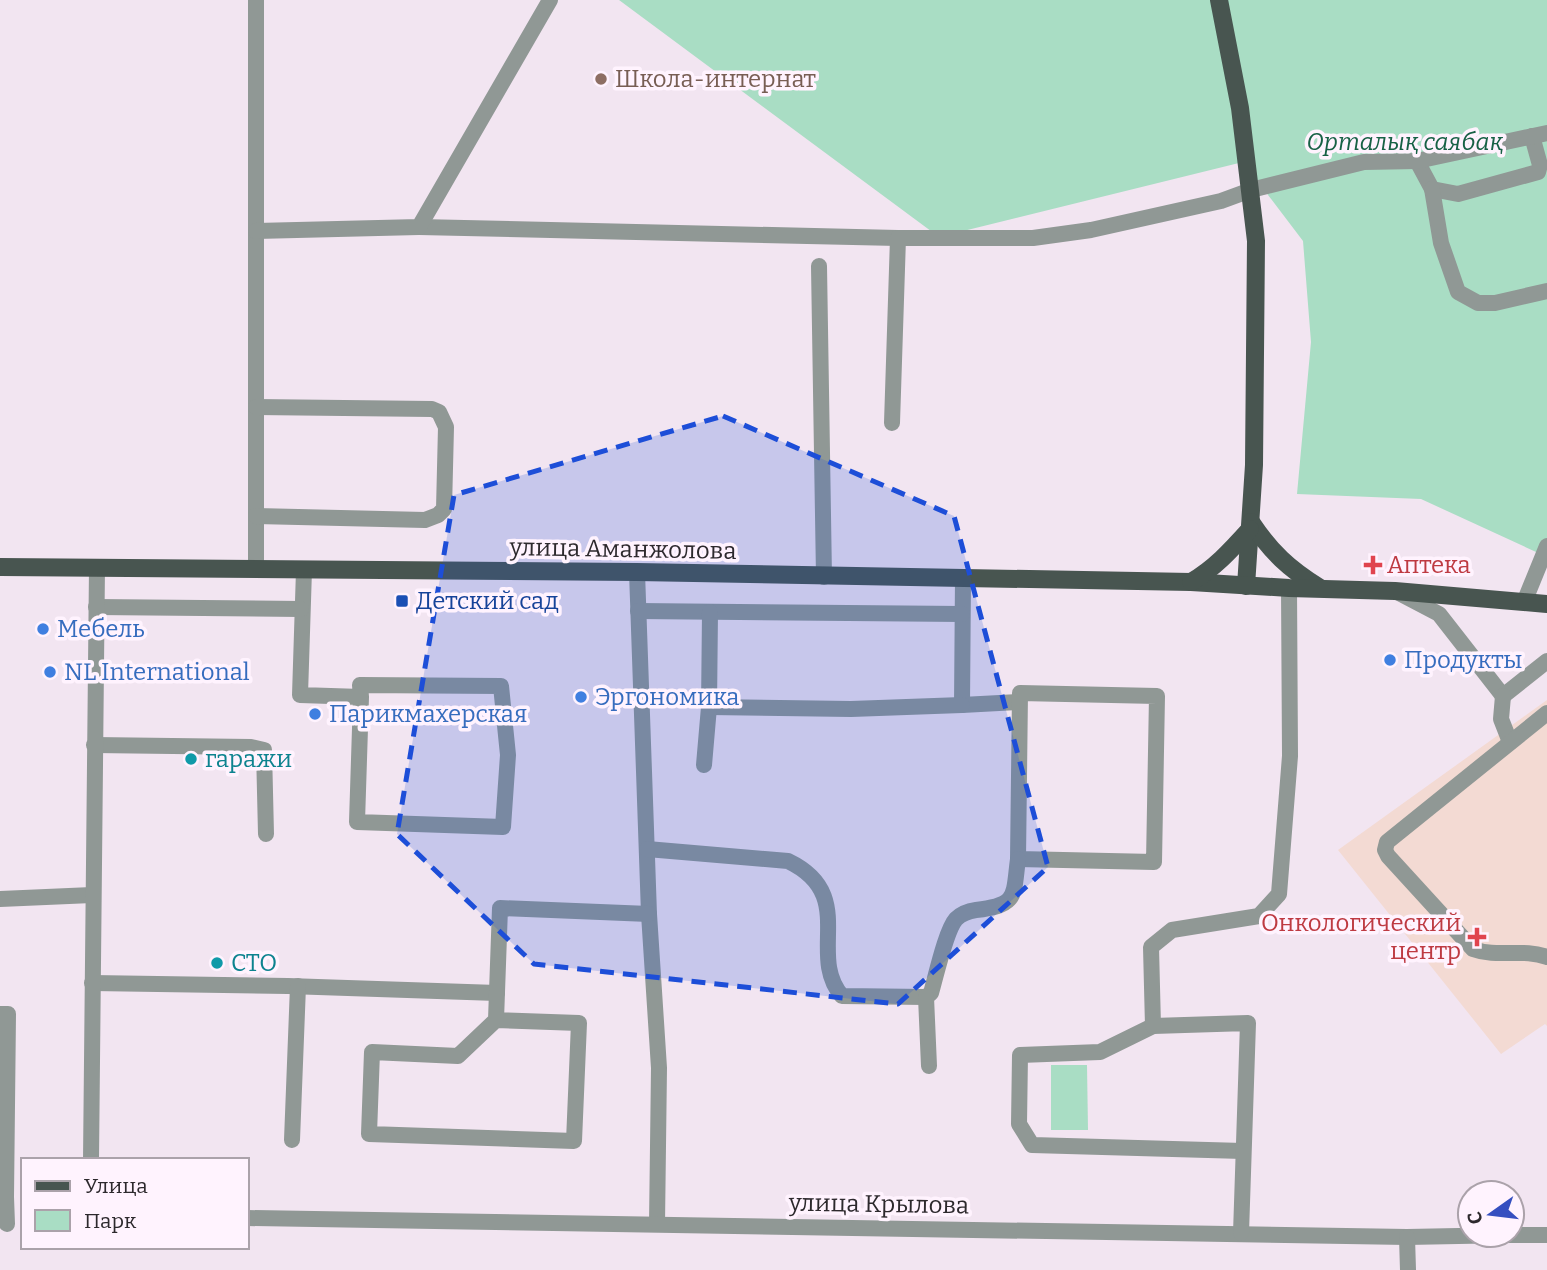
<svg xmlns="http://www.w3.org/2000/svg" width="1547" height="1270" viewBox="0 0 1547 1270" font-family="Bitter,serif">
<rect width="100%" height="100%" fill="#f2e5f1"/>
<path fill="#f3dad3" d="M1547,700V1026L1545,1024L1501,1054L1338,850Z"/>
<g fill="#a9ddc4">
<path d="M619,0H1547V557L1421,499L1297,494L1311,342L1303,241L1243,162L939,237Z"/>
<path d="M1051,1065H1087L1088,1130H1051Z"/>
</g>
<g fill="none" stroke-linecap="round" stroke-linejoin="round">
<g stroke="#909895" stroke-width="16">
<path d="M256,0V569"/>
<path d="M1417,161L1432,189L1458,194L1538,172L1540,165L1532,136"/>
<path d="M1432,189L1441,243L1458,292L1478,303H1495L1547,291"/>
<path d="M419,227L898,238"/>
<path d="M256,231L419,227L550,0"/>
<path d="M819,266L824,577"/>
<path d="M256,407L432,409L439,412L446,427L444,509L438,515L425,520L256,516"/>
<path d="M892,423L898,238H1033L1091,230L1221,201L1251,190L1364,162L1417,161L1547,133"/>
<path d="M304,570L300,695L361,697L360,685L501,686L508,755L503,827L357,822L361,697"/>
<path d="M637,572L649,914L659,1068L657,1224"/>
<path d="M963,578L962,705L1019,702"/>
<path d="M1397,592L1439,614L1503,696L1547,661"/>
<path d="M1525,600L1547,546"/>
<path d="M96,607L301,609"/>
<path d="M638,611L962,614"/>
<path d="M1020,693L1157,696L1154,862L1018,859Z"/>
<path d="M1503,696L1501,719L1510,742"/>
<path d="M709,707L851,709L962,705"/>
<path d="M1547,713L1387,842L1385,850L1388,856L1473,949C1497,958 1523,948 1547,957"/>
<path d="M94,745L251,747L264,750L266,834"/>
<path d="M704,765L709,707L710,612"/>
<path d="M647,849L788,861C859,895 806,954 842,996L926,997L931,993C936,976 946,930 956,919C962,913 969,911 976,910C1018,905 1013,897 1018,859"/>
<path d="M0,899L92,895"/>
<path d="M92,983L288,986L497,993"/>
<path d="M926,997L929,1066"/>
<path d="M0,1014H8L6,1197L7,1224"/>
<path d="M496,1020L579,1023L574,1141L369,1134L372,1052L458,1056L496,1020L500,908L649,914"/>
<path d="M1153,1026L1100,1052L1020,1055L1019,1124L1032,1145L1243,1151"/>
<path d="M292,1140L298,986"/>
<path d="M91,1160L97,567"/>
<path d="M247,1218L1407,1237L1510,1235"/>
<path d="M1241,1233L1248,1023L1153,1026L1151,947L1172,930L1259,916L1279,894L1290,756L1289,588"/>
<path d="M1512,1235H1547"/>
<path d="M1407,1237L1408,1270"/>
</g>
<g stroke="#485550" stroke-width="18">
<path d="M1219,0L1240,108L1256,241L1254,465L1246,586"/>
<path d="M1251,522C1271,552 1289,569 1320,588"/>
<path d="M0,567L637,572L1191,582L1289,588L1395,591L1547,604"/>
<path d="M1191,582C1215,568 1231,550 1250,529"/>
</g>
</g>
<path fill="#1d4ed8" fill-opacity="0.2" stroke="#1d4ed8" stroke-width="5" stroke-dasharray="14 9" stroke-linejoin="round" d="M723,416L954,516L1048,867L898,1004L534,964L397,834L454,495Z"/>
<circle fill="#8d6e63" stroke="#fff3fe" stroke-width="2.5" cx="601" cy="79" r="7"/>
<g fill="#e0444e" stroke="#fff3fe" stroke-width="2.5">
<path d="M1369.5 554.5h7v7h7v7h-7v7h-7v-7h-7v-7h7z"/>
<path d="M1473.5 926.5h7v7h7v7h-7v7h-7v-7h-7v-7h7z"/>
</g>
<rect fill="#1a4fb4" stroke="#fff3fe" stroke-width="2.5" x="395" y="594" width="14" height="14" rx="3.5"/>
<g fill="#3f7fe0" stroke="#fff3fe" stroke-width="2.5">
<circle cx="43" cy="629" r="7"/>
<circle cx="1390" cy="660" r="7"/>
<circle cx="50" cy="672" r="7"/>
<circle cx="581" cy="697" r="7"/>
<circle cx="315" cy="714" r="7"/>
</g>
<g fill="#0f9aa8" stroke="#fff3fe" stroke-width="2.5">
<circle cx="191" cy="759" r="7"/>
<circle cx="217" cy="963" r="7"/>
</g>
<g text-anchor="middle" stroke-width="7" stroke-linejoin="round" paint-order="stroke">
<g font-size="24" fill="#785e54" stroke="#fff3fe" text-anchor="start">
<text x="615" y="87">Школа-интернат</text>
</g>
<g font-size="24" font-style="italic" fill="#176145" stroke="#fff3fe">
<text x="1405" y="150">Орталық саябақ</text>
</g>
<g font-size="24" fill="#2d292d" stroke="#fff3fe">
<text transform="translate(623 549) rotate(1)" y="8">улица Аманжолова</text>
<text transform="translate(879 1204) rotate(1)" y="8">улица Крылова</text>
</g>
<g font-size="24" fill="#be3a42" stroke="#fff3fe" text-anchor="start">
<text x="1387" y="573">Аптека</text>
<text x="1461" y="931" text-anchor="end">Онкологический<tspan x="1461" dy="28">центр</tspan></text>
</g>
<g font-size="24" fill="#164399" stroke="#fff3fe" text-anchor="start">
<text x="416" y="609">Детский сад</text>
</g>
<g font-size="24" fill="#366cbe" stroke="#fff3fe" text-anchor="start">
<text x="57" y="637">Мебель</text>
<text x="1404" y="668">Продукты</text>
<text x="64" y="680">NL International</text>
<text x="595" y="705">Эргономика</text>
<text x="329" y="722">Парикмахерская</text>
</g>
<g font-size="24" fill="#0d838f" stroke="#fff3fe" text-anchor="start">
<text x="205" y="767">гаражи</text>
<text x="231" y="971">СТО</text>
</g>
</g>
<rect x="21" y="1158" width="228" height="91" fill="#fff3fe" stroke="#aba2aa" stroke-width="2"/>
<rect x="35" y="1181" width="35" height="10" fill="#485550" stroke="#aba2aa" stroke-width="2"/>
<text x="84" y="1193" font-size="21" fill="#2d292d">Улица</text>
<rect x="35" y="1210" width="35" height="21" fill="#a9ddc4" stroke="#aba2aa" stroke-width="2"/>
<text x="84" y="1228" font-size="21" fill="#2d292d">Парк</text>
<g transform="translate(1491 1214) rotate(256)"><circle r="33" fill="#fff3fe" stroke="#aba2aa" stroke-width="2"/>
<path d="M0-5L12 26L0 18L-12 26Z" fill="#354fc0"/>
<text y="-10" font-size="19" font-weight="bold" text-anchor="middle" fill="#2d292d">С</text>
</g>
</svg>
